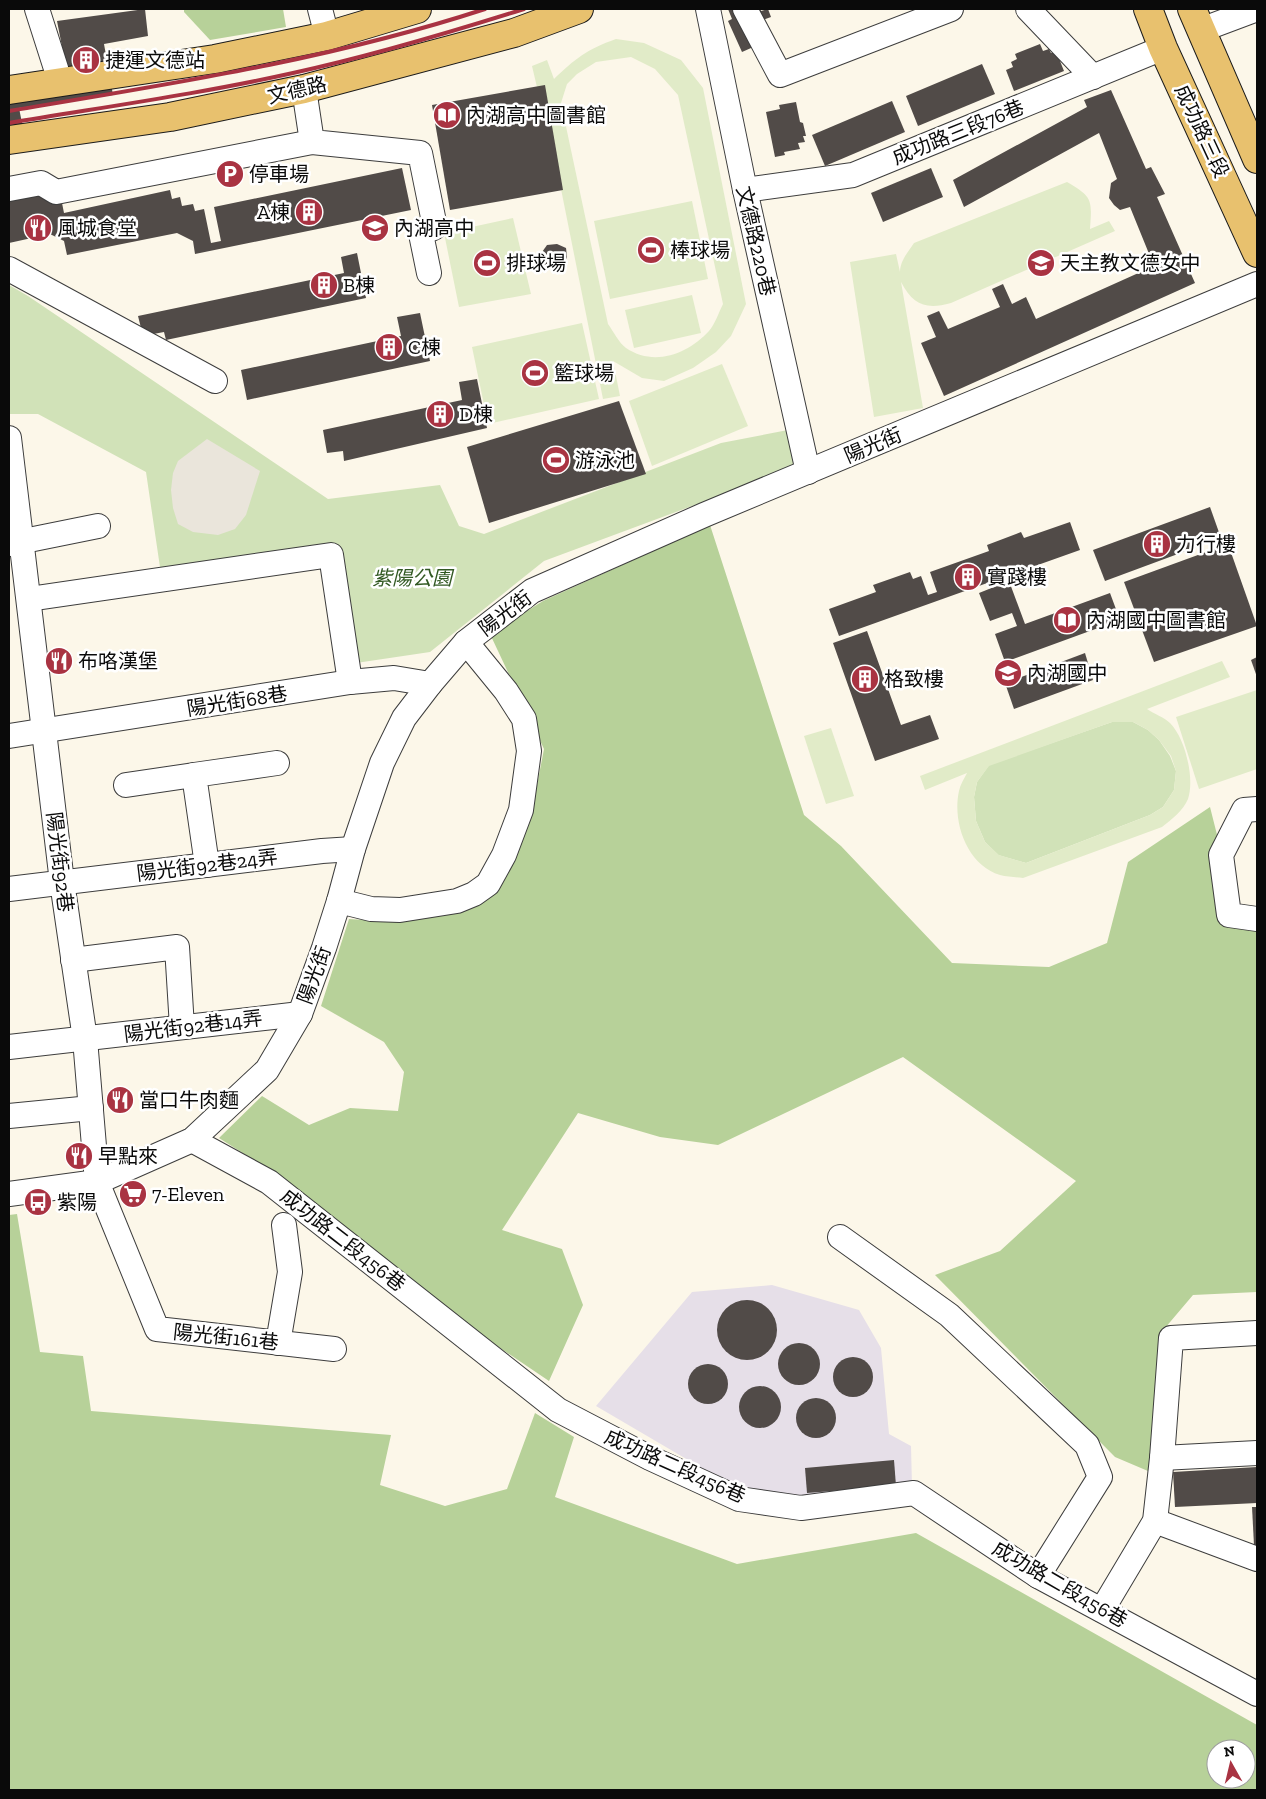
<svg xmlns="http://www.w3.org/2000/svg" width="1266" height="1799" viewBox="0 0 1266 1799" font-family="'Zilla Slab','Noto Sans TC',serif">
<rect width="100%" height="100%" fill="#fcf7e9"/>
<path fill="#e6dfe8" d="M772,1285L859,1310L881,1348L889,1434L911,1446L912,1486L794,1496L729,1484L596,1406L692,1292Z"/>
<g fill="#d1e2b8">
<path d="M9,285L28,296L328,499L440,485L459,526L484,534L721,443L788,430L797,467L544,561L430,652L356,663L336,550L161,574L146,472L38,414H9Z"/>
<path d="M1112,722H1133L1148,730L1159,740L1170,756L1176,771L1174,790L1163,807L1150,815L1026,863L998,855L985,842L976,821L974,797L977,782L989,765Z"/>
</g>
<g fill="#b7d199" fill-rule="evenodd">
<path d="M184,9H283L286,27L210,40L184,12Z"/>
<path d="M710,525L804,815L841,846L952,963L1049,967L1107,943L1128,862L1210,807L1239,922L1257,925V1292L1193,1295L1165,1328L1155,1474L1115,1457L935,1275L1000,1251L1076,1181L903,1057L718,1145L660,1137L578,1113L502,1230L562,1249L583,1305L549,1381L469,1327L288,1182L219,1138L262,1096L309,1125L350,1108L398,1111L404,1072L384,1042L321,1006L349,919L380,921L435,913L494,886L532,811L544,749L490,634L543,601Z"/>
<path d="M17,1214L40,1352L83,1356L91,1411L391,1435L380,1485L445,1506L507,1489L535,1413L574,1437L555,1497L737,1564L916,1533L1257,1725V1790H9V1215ZM1216,1749H1246V1779H1216Z"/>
</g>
<g fill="#e1ebc8" fill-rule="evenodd">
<path d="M616,39L644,43L681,60L703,88L746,304L731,336L716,352L693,368L664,381L642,378L613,361L620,396L603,399L561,189L532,66L547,60L554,79C575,59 587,49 616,39ZM631,57L655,69L678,95L723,304C719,312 715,324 709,331C688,354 654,367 626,348C619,343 613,331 608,324L561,103L567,84L577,74L596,62Z"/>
<path d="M1067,182C1093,197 1092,200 1090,229L1109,221L1115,231L951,303C926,310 913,305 901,282L923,408L874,417L850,262L896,254L900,272C900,261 908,252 914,243Z"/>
<path d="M692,201L708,279L610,299L594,221Z"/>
<path d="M513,218L531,294L459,307L444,233Z"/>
<path d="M692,295L701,333L634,348L625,310Z"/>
<path d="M582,323L599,399L488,424L472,347Z"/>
<path d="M722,364L748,426L652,466L629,401Z"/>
<path d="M1222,661L1230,677L1147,709C1154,714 1164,717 1170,723C1185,738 1195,778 1188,799C1183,811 1172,819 1162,827L1023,878C1016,877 1007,877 1000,875C967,865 952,822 959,791C960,785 964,779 967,773L925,790L920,776ZM1112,722H1133L1148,730L1159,740L1171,756L1176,771L1174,790L1163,807L1150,815L1026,863L999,855L985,842L976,821L974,797L977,782L989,766Z"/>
<path d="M1257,690V769L1199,789L1176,717Z"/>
<path d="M831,728L854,796L826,804L804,736Z"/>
</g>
<path fill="#eae5db" d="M207,439L260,471L246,515L235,529L218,535L193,532L178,524L173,508L171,490L173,473L178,461Z"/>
<g fill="#514b48">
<path d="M145,9L148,36L104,44L113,95L19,108L26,143L9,146V86L68,77L57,21Z"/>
<path d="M728,9H760L761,11L768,9L771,17L760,21L769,40L742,52L728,21L732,19Z"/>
<path d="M1040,44L1043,51L1049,49L1051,53L1056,51L1064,71L1014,91L1006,70L1013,67L1011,62L1017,59L1015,54Z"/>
<path d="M982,64L995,94L918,126L906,96Z"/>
<path d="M545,85L563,190L450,210L432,105Z"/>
<path d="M1111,90L1146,169L1151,167L1165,194L1157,197L1195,283L944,396L921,343L936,337L927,316L939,311L948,329L1000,307L992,289L1003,284L1012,304L1026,297L1036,319L1154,266L1130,207L1120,210L1114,205L1109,198L1111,183L1117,179L1099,133L964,207L953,180L1087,107L1084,100Z"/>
<path d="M892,101L905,132L825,166L812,135Z"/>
<path d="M796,102L800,122L803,123L806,136H803L805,142L798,143L800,149L784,152L785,155L775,157L766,112L780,109L779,105Z"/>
<path d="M402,168L411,210L195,254L193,241L177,233L67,255L64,241L50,234L9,243V197L43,190L53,198L54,204L62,203L64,213L170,190L172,199L180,197L182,206L193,204L195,211L204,209L211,243L221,241L214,207Z"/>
<path d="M931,168L943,197L883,222L871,193Z"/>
<path d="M557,244L566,248L567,257L563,267L553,270L543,265L540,255L547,245Z"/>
<path d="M357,253L366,298L166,340L164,332L143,336L138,316L344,273L341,257Z"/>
<path d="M420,313L430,361L247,400L241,370L401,336L397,317Z"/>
<path d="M477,379L487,428L344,461L343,451L327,453L323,430L462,400L459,382Z"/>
<path d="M619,401L646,474L489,523L467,447Z"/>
<path d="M1210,507L1221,538L1105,581L1093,550Z"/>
<path d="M1070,522L1080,550L839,636L829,609L876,592L873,585L910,572L913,579L921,576L928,595L937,592L930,572L989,551L987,545L1021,532L1024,538Z"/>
<path d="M1228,544L1257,626L1154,662L1124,582Z"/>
<path d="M1009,581L1025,624L1110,593L1120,620L1005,662L995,634L1017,626L1012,613L990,621L979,593Z"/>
<path d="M867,631L901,725L930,715L939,739L875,761L833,643Z"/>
<path d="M1085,653L1093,680L1014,709L1005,683Z"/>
<path d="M1257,657V677L1251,660Z"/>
<circle cx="747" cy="1330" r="30"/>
<circle cx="799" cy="1364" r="21"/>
<circle cx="853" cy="1377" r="20"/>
<circle cx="708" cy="1384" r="20"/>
<circle cx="760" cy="1407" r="21"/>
<circle cx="816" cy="1418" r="20"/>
<path d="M894,1460L896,1486L807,1493L805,1468Z"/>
<path d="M1257,1467V1503L1175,1507L1173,1472Z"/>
<path d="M1252,1507H1257V1545H1254Z"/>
</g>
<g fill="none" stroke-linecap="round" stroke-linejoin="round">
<defs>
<g id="minor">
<path d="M37,9L60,81"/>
<path d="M320,9L327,36"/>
<path d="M708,9L745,190L808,472"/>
<path d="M745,9L780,75L951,9"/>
<path d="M1028,9L1093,77"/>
<path d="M1201,30L1257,9"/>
<path d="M304,89L312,142L420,153L435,227L421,234L429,273"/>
<path d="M9,189L41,183L56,192L312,142"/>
<path d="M745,190L853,175L1163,48"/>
<path d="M9,269L215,381"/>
<path d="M9,438L62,882L85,1039L97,1182L157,1329L334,1349"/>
<path d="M9,544L98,526"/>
<path d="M29,599L331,555L350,682"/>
<path d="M9,736L350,682L394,678L430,684"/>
<path d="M126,785L194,775"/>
<path d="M1257,809L1244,810L1221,855L1229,915L1257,919"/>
<path d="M207,865L194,775L277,763"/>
<path d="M9,889L322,851L353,849"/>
<path d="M339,901L371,909L400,910L457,901L474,894L488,884L504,855L521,810L529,751L524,719L506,691L466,642"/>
<path d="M73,960L177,947L182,1027"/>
<path d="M9,1047L300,1014"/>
<path d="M9,1116L91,1108"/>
<path d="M192,1140L269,1182L558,1410L650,1458L739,1499L801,1508L914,1493L1038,1576L1257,1694"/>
<path d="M9,1194L97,1182L192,1140L267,1070L300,1014L324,948L339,901L353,849L382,763L404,718L430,684L466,642L532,591L704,515L1257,284"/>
<path d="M840,1237L949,1315L1087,1445L1100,1477L1038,1576"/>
<path d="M278,1343L290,1272L284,1225"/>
<path d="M1162,1458L1257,1453"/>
<path d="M1155,1521L1257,1559"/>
<path d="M1102,1610L1155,1521L1162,1458L1171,1338L1257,1333"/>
</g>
<g id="major">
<path d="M1148,9L1163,48L1257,253"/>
<path d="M1192,9L1257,159"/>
<path d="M9,90L215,59L327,36L417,9"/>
<path d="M9,140L170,117L304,89L514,33L579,9"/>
</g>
</defs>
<use href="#minor" stroke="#3d3d3d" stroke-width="26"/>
<use href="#major" stroke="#1b1b1b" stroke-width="30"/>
<use href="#minor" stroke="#fff" stroke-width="24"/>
<use href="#major" stroke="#e8c16e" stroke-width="28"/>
<g stroke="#a93342" stroke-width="4">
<path d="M9,111C170,84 329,60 485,9"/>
<path d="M9,123C104,107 199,94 293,73C371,56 448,33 524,9"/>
</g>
</g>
<defs>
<symbol id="building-disc" viewBox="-11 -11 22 22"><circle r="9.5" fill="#a93342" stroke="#fff"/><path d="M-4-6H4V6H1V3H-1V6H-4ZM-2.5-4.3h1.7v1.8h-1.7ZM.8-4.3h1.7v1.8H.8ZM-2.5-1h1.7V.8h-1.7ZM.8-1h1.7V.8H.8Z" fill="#fff"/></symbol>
<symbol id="library-disc" viewBox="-11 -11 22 22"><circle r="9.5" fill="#a93342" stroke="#fff"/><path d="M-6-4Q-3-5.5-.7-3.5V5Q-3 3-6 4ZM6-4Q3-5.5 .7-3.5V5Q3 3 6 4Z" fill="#fff"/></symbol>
<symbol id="parking-disc" viewBox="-11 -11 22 22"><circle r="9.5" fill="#a93342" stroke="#fff"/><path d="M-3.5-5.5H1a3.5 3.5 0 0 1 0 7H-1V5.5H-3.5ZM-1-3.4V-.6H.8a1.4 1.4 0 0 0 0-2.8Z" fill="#fff"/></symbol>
<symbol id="restaurant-disc" viewBox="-11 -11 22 22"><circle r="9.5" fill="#a93342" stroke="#fff"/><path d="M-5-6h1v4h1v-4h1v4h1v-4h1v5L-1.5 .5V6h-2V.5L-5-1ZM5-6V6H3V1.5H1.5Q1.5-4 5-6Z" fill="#fff"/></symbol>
<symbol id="school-disc" viewBox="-11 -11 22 22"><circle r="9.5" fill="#a93342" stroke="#fff"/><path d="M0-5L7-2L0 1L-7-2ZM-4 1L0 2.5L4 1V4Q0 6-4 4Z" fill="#fff"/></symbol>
<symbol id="stadium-disc" viewBox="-11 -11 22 22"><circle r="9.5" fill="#a93342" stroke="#fff"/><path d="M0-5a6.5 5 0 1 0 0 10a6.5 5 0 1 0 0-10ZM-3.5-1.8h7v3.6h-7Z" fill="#fff"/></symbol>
<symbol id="supermarket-disc" viewBox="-11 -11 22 22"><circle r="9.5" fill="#a93342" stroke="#fff"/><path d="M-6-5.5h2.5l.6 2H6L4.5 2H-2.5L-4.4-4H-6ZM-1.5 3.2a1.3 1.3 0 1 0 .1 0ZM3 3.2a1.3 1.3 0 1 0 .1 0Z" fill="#fff"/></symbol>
<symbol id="bus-disc" viewBox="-11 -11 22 22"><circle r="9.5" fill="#a93342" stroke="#fff"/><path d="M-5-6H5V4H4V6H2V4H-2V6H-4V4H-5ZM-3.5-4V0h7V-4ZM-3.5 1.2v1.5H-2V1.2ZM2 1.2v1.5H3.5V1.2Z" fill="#fff"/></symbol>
</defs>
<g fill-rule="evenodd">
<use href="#building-disc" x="70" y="44" width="32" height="32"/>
<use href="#library-disc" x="431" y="99" width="32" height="32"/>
<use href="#parking-disc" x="214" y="158" width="32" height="32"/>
<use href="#building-disc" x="293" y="196" width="32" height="32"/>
<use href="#restaurant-disc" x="22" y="212" width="32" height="32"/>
<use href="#school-disc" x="359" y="212" width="32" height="32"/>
<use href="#stadium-disc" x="635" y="234" width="32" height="32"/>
<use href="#stadium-disc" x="471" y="247" width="32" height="32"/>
<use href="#school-disc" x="1025" y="247" width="32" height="32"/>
<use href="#building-disc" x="308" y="269" width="32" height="32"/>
<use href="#building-disc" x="373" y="331" width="32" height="32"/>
<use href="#stadium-disc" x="519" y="357" width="32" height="32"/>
<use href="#building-disc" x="424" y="398" width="32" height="32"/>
<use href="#stadium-disc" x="540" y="444" width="32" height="32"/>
<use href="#building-disc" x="1141" y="528" width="32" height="32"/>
<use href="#building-disc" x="952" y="561" width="32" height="32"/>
<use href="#library-disc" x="1051" y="604" width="32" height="32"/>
<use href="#restaurant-disc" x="43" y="645" width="32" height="32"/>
<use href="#school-disc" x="992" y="657" width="32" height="32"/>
<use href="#building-disc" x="849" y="663" width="32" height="32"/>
<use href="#restaurant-disc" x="104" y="1084" width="32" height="32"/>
<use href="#restaurant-disc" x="63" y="1140" width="32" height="32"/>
<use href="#supermarket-disc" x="117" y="1178" width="32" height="32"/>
<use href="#bus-disc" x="22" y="1186" width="32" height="32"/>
</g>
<g text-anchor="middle" stroke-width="5" stroke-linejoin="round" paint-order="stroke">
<g font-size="20" fill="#0a0a0a" stroke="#fff" text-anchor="start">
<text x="105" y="67">捷運文德站</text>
<text x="466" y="122">內湖高中圖書館</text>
<text x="249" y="181">停車場</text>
<text x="290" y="219" text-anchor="end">A棟</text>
<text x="57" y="235">風城食堂</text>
<text x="394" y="235">內湖高中</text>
<text x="670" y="257">棒球場</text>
<text x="506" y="270">排球場</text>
<text x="1060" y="270">天主教文德女中</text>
<text x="343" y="292">B棟</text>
<text x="408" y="354">C棟</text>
<text x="554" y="380">籃球場</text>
<text x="459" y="421">D棟</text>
<text x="575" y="467">游泳池</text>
<text x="1176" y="551">力行樓</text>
<text x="987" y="584">實踐樓</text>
<text x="1086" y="627">內湖國中圖書館</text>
<text x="78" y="668">布咯漢堡</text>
<text x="1027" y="680">內湖國中</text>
<text x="884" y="686">格致樓</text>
<text x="139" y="1107">當口牛肉麵</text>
<text x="98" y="1163">早點來</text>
<text x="152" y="1201">7-Eleven</text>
<text x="57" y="1209">紫陽</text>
</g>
<g font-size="20" fill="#0a0a0a" stroke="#fff">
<text transform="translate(297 90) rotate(-13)" y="7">文德路</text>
<text transform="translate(1202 131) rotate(65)" y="7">成功路三段</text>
<text transform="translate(958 132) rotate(-22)" y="7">成功路三段76巷</text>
<text transform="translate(756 241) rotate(77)" y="7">文德路220巷</text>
<text transform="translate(873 445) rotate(-23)" y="7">陽光街</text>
<text transform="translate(505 613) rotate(-37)" y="7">陽光街</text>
<text transform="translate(237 701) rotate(-9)" y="7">陽光街68巷</text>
<text transform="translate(60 862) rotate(83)" y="7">陽光街92巷</text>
<text transform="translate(207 865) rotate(-7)" y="7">陽光街92巷24弄</text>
<text transform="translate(314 975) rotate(-70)" y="7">陽光街</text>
<text transform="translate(193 1026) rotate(-7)" y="7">陽光街92巷14弄</text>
<text transform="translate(343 1240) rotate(38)" y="7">成功路二段456巷</text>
<text transform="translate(226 1337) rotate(6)" y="7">陽光街161巷</text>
<text transform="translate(675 1466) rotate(24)" y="7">成功路二段456巷</text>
<text transform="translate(1060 1584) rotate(30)" y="7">成功路二段456巷</text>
</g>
<g font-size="20" font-style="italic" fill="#325923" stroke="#fff">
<text x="412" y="585">紫陽公園</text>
</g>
</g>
<rect width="1266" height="1799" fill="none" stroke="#0a0a0a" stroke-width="20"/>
<g transform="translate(1231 1764) rotate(352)"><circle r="24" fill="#ffffff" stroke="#9d9d9d"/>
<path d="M0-4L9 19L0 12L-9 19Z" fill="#a93342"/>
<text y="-8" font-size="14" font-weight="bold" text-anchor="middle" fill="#0a0a0a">N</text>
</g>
</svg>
